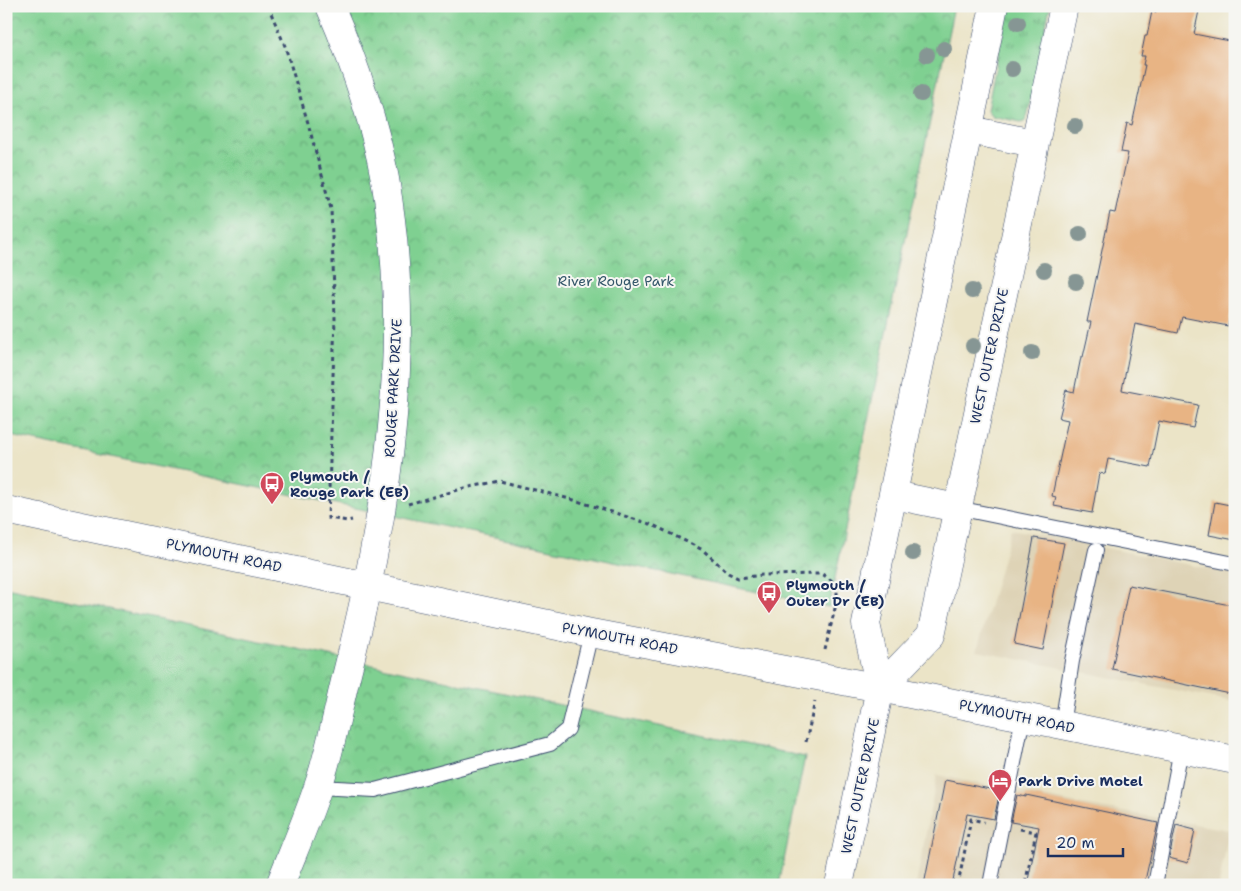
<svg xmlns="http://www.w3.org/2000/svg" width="1241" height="891" viewBox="0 0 1241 891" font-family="'Shantell Sans',sans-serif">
<defs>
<pattern id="grass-tufts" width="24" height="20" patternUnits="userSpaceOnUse" patternTransform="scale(1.25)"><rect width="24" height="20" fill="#7fd091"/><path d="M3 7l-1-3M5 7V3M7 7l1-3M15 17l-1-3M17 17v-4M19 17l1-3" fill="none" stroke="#67a97a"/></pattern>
<pattern id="park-crowns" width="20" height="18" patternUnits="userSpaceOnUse" patternTransform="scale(1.25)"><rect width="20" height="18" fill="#7fd091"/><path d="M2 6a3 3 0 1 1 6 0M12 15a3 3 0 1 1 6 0" fill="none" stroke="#67a97a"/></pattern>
</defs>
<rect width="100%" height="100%" fill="#f6f6f2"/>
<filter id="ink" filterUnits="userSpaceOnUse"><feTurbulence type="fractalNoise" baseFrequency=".02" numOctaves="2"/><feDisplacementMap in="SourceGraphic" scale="10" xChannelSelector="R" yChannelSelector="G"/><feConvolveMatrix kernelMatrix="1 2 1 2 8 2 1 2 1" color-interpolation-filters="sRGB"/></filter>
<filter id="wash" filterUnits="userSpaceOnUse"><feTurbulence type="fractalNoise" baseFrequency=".0096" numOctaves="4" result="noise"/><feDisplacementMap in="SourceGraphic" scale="20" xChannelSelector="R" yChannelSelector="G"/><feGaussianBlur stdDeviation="1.12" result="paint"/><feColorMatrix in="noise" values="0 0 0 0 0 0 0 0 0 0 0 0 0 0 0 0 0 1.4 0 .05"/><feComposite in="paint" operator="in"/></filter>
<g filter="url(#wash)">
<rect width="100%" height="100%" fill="#ebe4c7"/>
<g fill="#ded3b6">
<path d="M1011,529L1235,574V702L977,651Z"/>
<path d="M937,775L1083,805L1229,830L1219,885H916Z"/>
</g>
<path fill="url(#grass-tufts)" stroke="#4d8078" d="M1008,6H1050L1027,117L1025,121L1021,122L992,116L987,110Z"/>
<g fill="url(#park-crowns)" stroke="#4d8078">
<path d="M6,6H954L829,607L6,435Z"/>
<path d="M6,587L805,757L779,885H6Z"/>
</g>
<g id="blocks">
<g fill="#e8b484">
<path d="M1157,6H1200L1194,34L1235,42V294L1228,326L1182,317L1178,333L1135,324L1122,390L1198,405L1193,428L1159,421L1150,467L1108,459L1105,474L1099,473L1092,513L1054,506L1056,497L1052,496L1068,420L1059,418L1066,390L1074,392L1081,357H1083L1091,322H1087L1110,212L1115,213L1128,153L1121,152L1127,123L1132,125L1145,65H1143L1145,56H1141L1145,36H1147L1152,11L1156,12Z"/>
<path d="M1215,502L1235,506V540L1209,535Z"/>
<path d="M1034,538L1064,543L1043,650L1014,644Z"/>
<path d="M1129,585L1235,606V695L1112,669Z"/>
<path d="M945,780L1000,791L994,819L967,814L952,885H924Z"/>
<path d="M1017,795L1026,797V795L1158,823L1144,885H1027L1039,827L1011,822Z"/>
<path d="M1176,825L1195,830L1188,863L1169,858Z"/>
</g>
</g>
</g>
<g filter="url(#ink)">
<use href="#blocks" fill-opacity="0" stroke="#3a4a6e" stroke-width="1"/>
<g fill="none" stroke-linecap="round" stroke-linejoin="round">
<defs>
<g id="service">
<path d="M957,508L1235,564"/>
<path d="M1062,725L1072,661L1096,550"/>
<path d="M318,787L375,790L550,744L568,729L591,633"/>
<path d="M990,885L1023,717"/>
<path d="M1155,885L1181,749"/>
</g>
<g id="secondary">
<path d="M969,130L1034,143"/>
<path d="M894,495L957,508"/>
<path d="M880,688L931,635L1064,6"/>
<path d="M280,885C293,852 307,820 318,787C330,752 337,714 346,677C387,515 414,346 385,179C374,119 354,62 330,6"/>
<path d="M839,885L880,688L866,624L994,6"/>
</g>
<path id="primary" d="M6,510L591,633L880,688L1235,760"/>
</defs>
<use href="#service" stroke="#3a4a6e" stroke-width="16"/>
<use href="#secondary" stroke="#3a4a6e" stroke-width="29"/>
<use href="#primary" stroke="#3a4a6e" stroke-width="29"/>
<g stroke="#3a4a6e" stroke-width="3" stroke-dasharray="4 4" stroke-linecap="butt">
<path d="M268,6L285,46L308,123L331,209L335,319L328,518L348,521L352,520"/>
<path d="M408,504L465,488L500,481L574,500L653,525L703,550L728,573L738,578L762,575L822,574L831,580L837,588V600L825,650"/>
<path d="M806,742L815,701"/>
<path d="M1020,829L1036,832L1025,885"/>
<path d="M958,885L971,819L984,822"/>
</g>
<use href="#service" stroke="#fff" stroke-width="14"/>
<use href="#secondary" stroke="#fff" stroke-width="28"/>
<use href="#primary" stroke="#fff" stroke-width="28"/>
</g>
<g fill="#869694">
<circle cx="1018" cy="23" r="8"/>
<circle cx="944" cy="49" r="8"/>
<circle cx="927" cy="55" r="8"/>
<circle cx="1012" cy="69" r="8"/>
<circle cx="921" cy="94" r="8"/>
<circle cx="1075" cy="126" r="8"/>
<circle cx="1080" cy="234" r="8"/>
<circle cx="1044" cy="270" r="8"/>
<circle cx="1076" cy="282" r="8"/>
<circle cx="972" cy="291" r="8"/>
<circle cx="973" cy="346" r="8"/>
<circle cx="1032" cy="353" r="8"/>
<circle cx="913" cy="553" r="8"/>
</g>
</g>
<defs>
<symbol id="bus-pin" viewBox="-11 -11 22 30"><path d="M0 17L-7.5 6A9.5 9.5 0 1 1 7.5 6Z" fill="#d1495b" stroke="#f6f6f2"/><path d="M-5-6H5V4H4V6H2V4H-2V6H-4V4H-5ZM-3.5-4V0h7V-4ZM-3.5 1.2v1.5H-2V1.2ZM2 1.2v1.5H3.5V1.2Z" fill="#fff"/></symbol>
<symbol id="hotel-pin" viewBox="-11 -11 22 30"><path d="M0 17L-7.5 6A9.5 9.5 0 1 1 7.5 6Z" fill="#d1495b" stroke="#f6f6f2"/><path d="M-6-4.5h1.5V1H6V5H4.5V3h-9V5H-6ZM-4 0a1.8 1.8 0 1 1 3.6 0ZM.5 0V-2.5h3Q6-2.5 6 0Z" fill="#fff"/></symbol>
</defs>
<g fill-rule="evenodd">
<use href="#bus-pin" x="258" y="470" width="28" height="38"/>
<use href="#bus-pin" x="755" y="579" width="28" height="38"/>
<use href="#hotel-pin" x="986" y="767" width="28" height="38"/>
</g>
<g text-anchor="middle" stroke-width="4" stroke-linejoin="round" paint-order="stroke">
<g font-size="14" fill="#34576b" stroke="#f6f6f2">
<text x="616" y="286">River Rouge Park</text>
</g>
<g font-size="14" fill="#1b2f5e" stroke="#f6f6f2">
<text transform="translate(989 356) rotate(-78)" y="5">WEST OUTER DRIVE</text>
<text transform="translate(393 388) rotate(-87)" y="5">ROUGE PARK DRIVE</text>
<text transform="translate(224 555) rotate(12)" y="5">PLYMOUTH ROAD</text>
<text transform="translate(620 638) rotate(11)" y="5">PLYMOUTH ROAD</text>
<text transform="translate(1017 716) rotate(12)" y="5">PLYMOUTH ROAD</text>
<text transform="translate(860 786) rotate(-78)" y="5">WEST OUTER DRIVE</text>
</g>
<g font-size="14" font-weight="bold" fill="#1b2f5e" stroke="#f6f6f2" text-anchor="start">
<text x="290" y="481">Plymouth /<tspan x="290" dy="16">Rouge Park (EB)</tspan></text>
<text x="786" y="590">Plymouth /<tspan x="786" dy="16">Outer Dr (EB)</tspan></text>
<text x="1018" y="786">Park Drive Motel</text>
</g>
</g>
<rect width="1241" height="891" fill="none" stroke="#f6f6f2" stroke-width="25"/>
<path d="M1048 848v8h75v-8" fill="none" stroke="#1b2f5e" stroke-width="2.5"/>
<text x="1056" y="848" font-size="15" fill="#1b2f5e" stroke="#f6f6f2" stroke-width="4" paint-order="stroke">20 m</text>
</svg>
